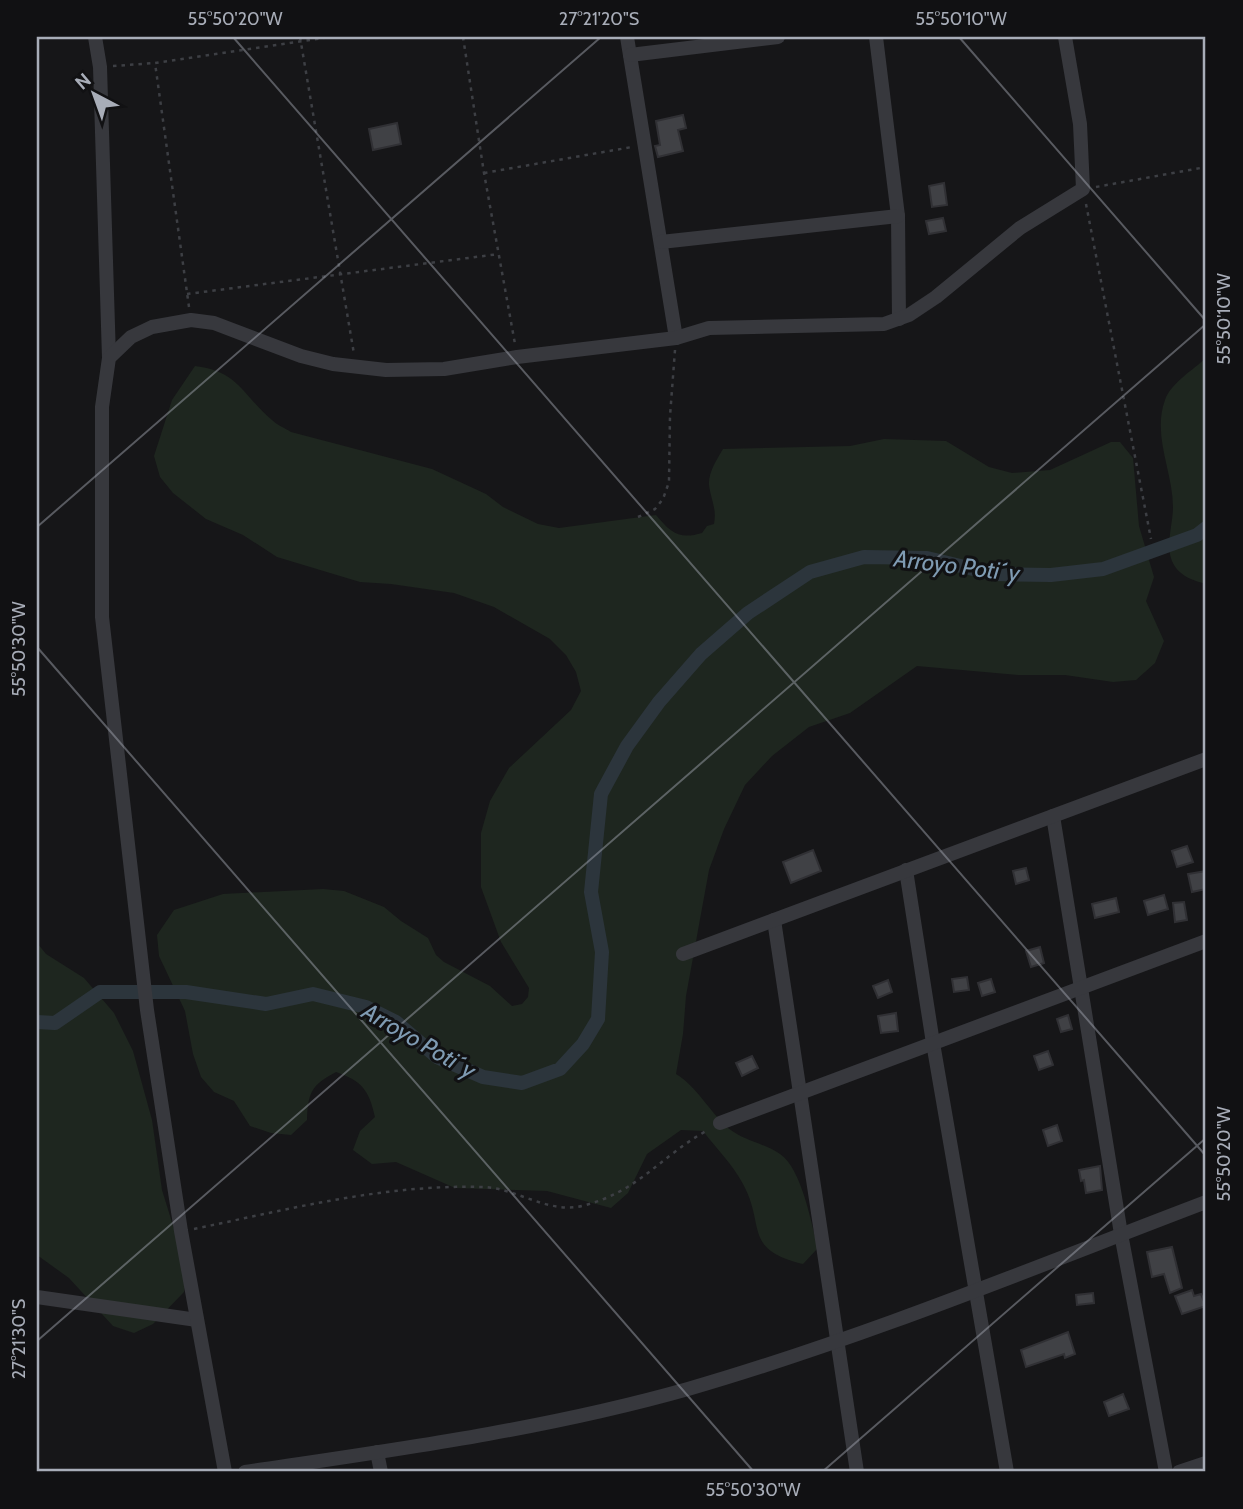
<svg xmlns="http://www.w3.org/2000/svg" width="1243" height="1509" viewBox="0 0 1243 1509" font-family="Cabin,sans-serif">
<rect width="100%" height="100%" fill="#161618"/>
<g fill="#1e261f">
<path d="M1206,358V584C1195,581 1181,577 1174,565C1164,549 1173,525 1173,507C1173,471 1152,436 1165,400C1171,383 1193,370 1206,358Z"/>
<path d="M195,366C239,371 243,396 272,420C277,425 285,428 291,432L432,469L486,494L503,507L538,524L559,528L656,515C670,532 679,540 702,533L707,526L714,524C717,509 711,500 709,485C708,473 717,459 723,449L850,446L884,439L946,441L989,467L1012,473L1050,470L1111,442H1120L1133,458L1139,526L1154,577L1146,601L1164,641L1155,663L1136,680L1113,682L1065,675H1018L917,666L850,713L809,727L772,756L745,785L724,829L709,870L686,996L683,1034L676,1074C697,1087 709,1111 728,1128C744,1141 764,1143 780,1154C802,1169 811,1223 818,1248L803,1264C742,1249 766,1226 743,1184C733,1165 716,1148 703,1131L681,1130L647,1154L628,1193L611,1208L547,1191L455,1188L396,1162L372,1164L353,1150L360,1131L375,1117C369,1090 362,1081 336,1072C311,1085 308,1093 307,1120L291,1135L271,1133L250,1126L234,1101L214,1092L201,1077L193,1054L185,1011L159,956L157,935L174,910L223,894L323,889L344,891L384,907L401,921L428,938L436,955L444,962L490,986L512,1006L522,1004L528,997L529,988L501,942L481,887V833L490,801L509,768L571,710L581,691L576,672L566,655L550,639L494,607L454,593L391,584L360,582L277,557L243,535L206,519L173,493L160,477L154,456L172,400Z"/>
<path d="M37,943L46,954L84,978L114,1013L133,1051L152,1120L162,1190L187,1271L184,1292L153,1324L134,1333L113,1326L69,1278L37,1255Z"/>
</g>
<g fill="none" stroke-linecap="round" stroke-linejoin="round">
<path stroke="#2c353c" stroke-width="14" d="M37,1022L55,1023L100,992H186L266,1004L313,994L366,1007L396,1022L437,1057L483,1077L522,1083L560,1069L583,1044L598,1019L602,952L591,892L601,794L627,746L659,702L701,654L748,613L810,572L864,557L927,558L994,574L1051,575L1103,569L1197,535L1206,528"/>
</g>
<g fill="#404145" stroke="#303034" stroke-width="2">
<path d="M683,115L686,128L678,130L683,151L658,157L655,146L660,145L656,121Z"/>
<path d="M397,123L401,144L373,150L369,129Z"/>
<path d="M944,183L947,205L932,207L929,186Z"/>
<path d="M943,218L946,231L929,234L926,221Z"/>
<path d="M1187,846L1193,862L1177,867L1172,851Z"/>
<path d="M813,850L821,871L791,883L783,862Z"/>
<path d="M1026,868L1029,880L1016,884L1013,871Z"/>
<path d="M1206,871V889L1192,892L1188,874Z"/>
<path d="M1164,895L1168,909L1148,915L1144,901Z"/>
<path d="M1116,898L1119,912L1095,918L1092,904Z"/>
<path d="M1184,902L1187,920L1175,922L1173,903Z"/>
<path d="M1040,947L1044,963L1031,967L1026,951Z"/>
<path d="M967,977L969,990L954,992L952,979Z"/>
<path d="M991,979L995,992L982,996L978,983Z"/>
<path d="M888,980L892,992L878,998L873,986Z"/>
<path d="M896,1013L898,1031L881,1033L878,1016Z"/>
<path d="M1068,1015L1072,1029L1061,1032L1057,1019Z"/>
<path d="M1048,1051L1053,1065L1039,1070L1034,1056Z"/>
<path d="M752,1056L758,1068L742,1076L736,1063Z"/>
<path d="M1057,1125L1062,1141L1048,1146L1043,1130Z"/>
<path d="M1100,1166L1102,1190L1086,1193L1084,1180L1081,1181L1079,1170Z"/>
<path d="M1172,1247L1182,1288L1170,1293L1164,1274L1152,1277L1147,1252Z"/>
<path d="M1192,1290L1194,1296L1201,1294L1206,1306L1182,1314L1175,1296Z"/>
<path d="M1093,1293L1094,1303L1077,1305L1076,1295Z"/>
<path d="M1068,1332L1075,1354L1065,1358L1064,1354L1026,1367L1021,1350Z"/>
<path d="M1123,1394L1129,1409L1109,1416L1104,1402Z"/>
</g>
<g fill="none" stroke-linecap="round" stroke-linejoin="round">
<g stroke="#3d3f44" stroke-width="2.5" stroke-dasharray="3.5 5" stroke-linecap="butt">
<path d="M300,37L354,354"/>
<path d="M463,37L484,173L515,344"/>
<path d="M113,66L155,63"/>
<path d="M484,173L632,147"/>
<path d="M1096,187L1206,167"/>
<path d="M1086,204L1151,539"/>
<path d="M187,294L499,254"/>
<path d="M189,307L155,63L330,37"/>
<path d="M638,517L655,509L663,499L669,482L670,416L675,350"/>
<path d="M194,1229C290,1209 385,1184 483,1187C516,1188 548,1214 582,1206C639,1192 660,1156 708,1130"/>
</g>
<g stroke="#37383d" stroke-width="14">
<path d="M95,37L100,67L109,358"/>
<path d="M627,37L676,338"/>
<path d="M876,37L898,216L899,319"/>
<path d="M630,55L778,37"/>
<path d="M661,242L898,216"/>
<path d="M1053,816L1121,1234L1166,1472"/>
<path d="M906,870L933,1043L1007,1472"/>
<path d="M774,920L857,1472"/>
<path d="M683,954L1206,759"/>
<path d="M720,1123L1206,941"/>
<path d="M37,1297L197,1320"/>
<path d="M377,1452L381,1472"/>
<path d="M225,1472L181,1231L147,1010L102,617V407L109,358L131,337L152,327L191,320L214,323L301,356L333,364L386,370L444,369L517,357L676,338L709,328L884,324L909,315L936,297L1020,228L1083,189L1080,124L1065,37"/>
<path d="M245,1472C393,1450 543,1430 688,1389C864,1338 1035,1267 1206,1202"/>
<path d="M1179,1472L1206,1463"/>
</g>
</g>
<path fill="none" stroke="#a8adb8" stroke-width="2" stroke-opacity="0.45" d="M233,37L1206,1156M959,37L1206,321M37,527L601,37M37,647L754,1472M37,1341L1206,324M822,1472L1206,1138"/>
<g text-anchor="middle" stroke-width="6" stroke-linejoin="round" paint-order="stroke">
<g font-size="24" font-style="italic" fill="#7f9bb3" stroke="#111113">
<text transform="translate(957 566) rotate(7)" y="8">Arroyo Poti´y</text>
<text transform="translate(419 1041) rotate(30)" y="8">Arroyo Poti´y</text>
</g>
</g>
<rect width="1243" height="1509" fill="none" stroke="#111113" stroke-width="77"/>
<g transform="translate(94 94) rotate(319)" stroke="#111113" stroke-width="5" paint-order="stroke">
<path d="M0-5L12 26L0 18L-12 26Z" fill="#a8adb8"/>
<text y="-10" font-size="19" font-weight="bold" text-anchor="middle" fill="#a8adb8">N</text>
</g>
<rect x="38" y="38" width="1166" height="1432" fill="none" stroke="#a8adb8" stroke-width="2.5"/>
<g font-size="18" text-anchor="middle" fill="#a8adb8">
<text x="235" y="25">55°50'20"W</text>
<text x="599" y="25">27°21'20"S</text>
<text x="961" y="25">55°50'10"W</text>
<text transform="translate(1224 319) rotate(-90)" y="6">55°50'10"W</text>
<text transform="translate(19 649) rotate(-90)" y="6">55°50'30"W</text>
<text transform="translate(1224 1154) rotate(-90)" y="6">55°50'20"W</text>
<text transform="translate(19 1339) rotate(-90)" y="6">27°21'30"S</text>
<text x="753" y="1496">55°50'30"W</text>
</g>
</svg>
